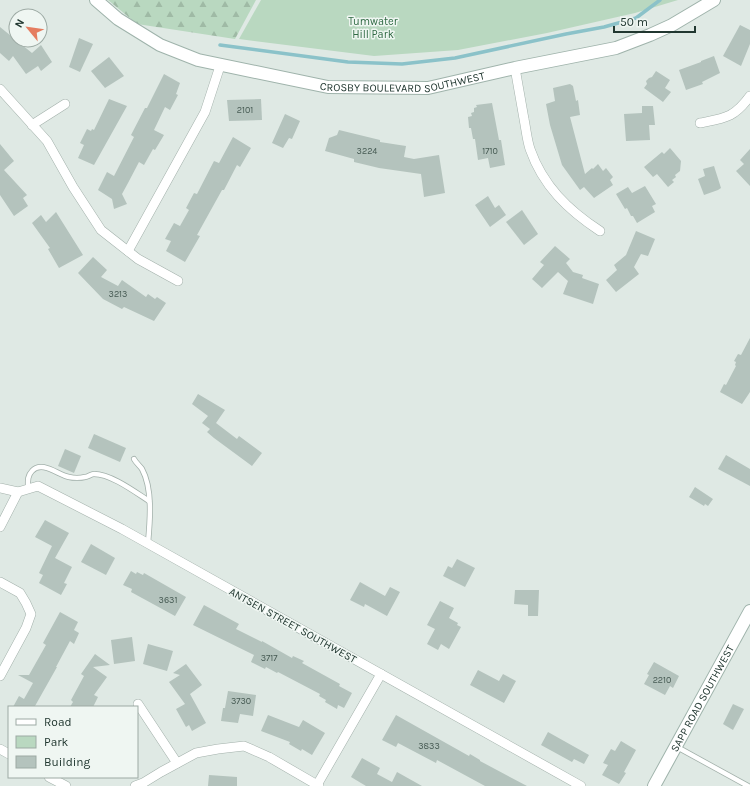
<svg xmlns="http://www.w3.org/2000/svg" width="750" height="786" viewBox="0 0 750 786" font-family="Karla,sans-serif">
<defs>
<pattern id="forest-firs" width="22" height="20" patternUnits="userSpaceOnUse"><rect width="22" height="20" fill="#b9d8c0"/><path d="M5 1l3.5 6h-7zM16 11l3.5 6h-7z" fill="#9fbaa5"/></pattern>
</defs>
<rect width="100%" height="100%" fill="#dfe9e4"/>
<path fill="url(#forest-firs)" d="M108,0H256L235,39L137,24Z"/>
<path fill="#b9d8c0" d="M261,0H678L635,13L547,33L458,50L374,56L239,39Z"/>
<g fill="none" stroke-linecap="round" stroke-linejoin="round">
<path stroke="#8bc2c9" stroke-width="3.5" d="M220,45L348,62L402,64L455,58L566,34L604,27L636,18L660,0"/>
</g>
<g fill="#b4c3bd">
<path d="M740,25L750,30V44L741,66L723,56Z"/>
<path d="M0,27L32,53L41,45L52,62L41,71L38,66L26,74L13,56L9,61L0,53Z"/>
<path d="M79,38L93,44L80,72L69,67Z"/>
<path d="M714,56L720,73L702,82L703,84L686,90L679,70L701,62V61Z"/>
<path d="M109,57L124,76L105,88L91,71Z"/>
<path d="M656,71L670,80L665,88L671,92L663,102L644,88L647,84L646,81L649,78L652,77Z"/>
<path d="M164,74L180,83L176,94L178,95L170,110L165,107L154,130L164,135L155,150L153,149L144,165L139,162L128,183L122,194L127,204L114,209L112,199L98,190L107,172L114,176L134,137L131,135L145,108H147Z"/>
<path d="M570,84L573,86L576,101L578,100L580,115L570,117L585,174L592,168L593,169L598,164L603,171L606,168L613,177L610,180L613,185L594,198L584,187L580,190L562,165L550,125L546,104L555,101L553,88Z"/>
<path d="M109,99L127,106L94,165L78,158L84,145L80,143L87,129L91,131L92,129L94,130Z"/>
<path d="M261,99L262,120L229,121L227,100Z"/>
<path d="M492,103L499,140H501L505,165L490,168L488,158L478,160L475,139H473L471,128H469L468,117L472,116L471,113L474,112V108L477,107L476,105Z"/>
<path d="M642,106H653L655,125H649L650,140L626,141L624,114L642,113Z"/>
<path d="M285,114L300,121L292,139L289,138L283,148L272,143Z"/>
<path d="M339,130L380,140V142L406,146L404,157L414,159L439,155L445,193L424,197L421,174L379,168L354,162V159L325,151L329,138L337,135Z"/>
<path d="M233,137L251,148L240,167L237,165L224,190H222L197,235L200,236L185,262L166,251L171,241L165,239L174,223L180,226L189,210L186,208L194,193L197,194L214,161L219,163Z"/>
<path d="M0,144L14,161L4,170L27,195L23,198L28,206L14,216L0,195Z"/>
<path d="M670,148L681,161L680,171L675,175L676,177L672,180L674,182L668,187L657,174L653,177L644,167L662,152L664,154Z"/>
<path d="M750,149V186L736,171L744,164L740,160Z"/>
<path d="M714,166L721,188L718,190L704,195L698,179L705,176L703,169Z"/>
<path d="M645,186L656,204L652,206L655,212L637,223L633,216H631L627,208L625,209L616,194L628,187L632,193Z"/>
<path d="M488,196L495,208L499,205L506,215L490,227L475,205Z"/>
<path d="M522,210L538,234L524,245L506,222Z"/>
<path d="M56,212L83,255L59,268L48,249L50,248L32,223L41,215L46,222Z"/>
<path d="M636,231L655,239L648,256L641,254L634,267L639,274L616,292L606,280L617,270L614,265L626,255Z"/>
<path d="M555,246L570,259L566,263L573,272L583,275L582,278L599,284L593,304L563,294L568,281L558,272L542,288L532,279L544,265L540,262Z"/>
<path d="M93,257L107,270L101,277L118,286L122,280L146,297L148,294L155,299L157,297L166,303L154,321L124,307L122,309L103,299L78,273Z"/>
<path d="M750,338V392L742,404L720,392L724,384L726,385L736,366L735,365L736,362L734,361L738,354L741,355Z"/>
<path d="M198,394L225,410L216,423L237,439L239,436L262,453L252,466L214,438L207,432L210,429L202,423L208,416L192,404Z"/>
<path d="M94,434L126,448L120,462L88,448Z"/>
<path d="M65,449L81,456L74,473L58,466Z"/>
<path d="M726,455L750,469V486L718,469Z"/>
<path d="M695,487L713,499L708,506L705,504L704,506L689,497Z"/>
<path d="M45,520L69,533L55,558L72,567L64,583L67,584L61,595L39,583L43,575L39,573L52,546L35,537Z"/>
<path d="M91,544L115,558L106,575L81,562Z"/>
<path d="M457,559L475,568L465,587L443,576L448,566L452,568Z"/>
<path d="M131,571L136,574L137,572L143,575L144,573L186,597L175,616L131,592L132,589L123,585Z"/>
<path d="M360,582L385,596L390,587L400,592L387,616L365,604L364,607L350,600Z"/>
<path d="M515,590H539L538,616H528V605L514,604Z"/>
<path d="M440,601L454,608L449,618L458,623L457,625L461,627L449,649L441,644L438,650L427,644L435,629L427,625Z"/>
<path d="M204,605L239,624L236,629L262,642V641L292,658L293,656L304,661L302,663L340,684L339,686L352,693L344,708L338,705L337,709L325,702L326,700L319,696L320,694L278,672L277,673L266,667L265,669L251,662L254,655L193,625Z"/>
<path d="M60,612L78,622L74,630L79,633L74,644L70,641L56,667H57L35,706L38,707H13L19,696L24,699L33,683L18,675H29L46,645L43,643Z"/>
<path d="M132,637L135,661L114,664L111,640Z"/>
<path d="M148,644L173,651L167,671L143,664Z"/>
<path d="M95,654L110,665L93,667L107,677L94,695L98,697L93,707H70L73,702L71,700L84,676L81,674Z"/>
<path d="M654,662L679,676L673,688L670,686L665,695L644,684L649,675L647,674Z"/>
<path d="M186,664L202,685L190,694L206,723L192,731L189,725L186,727L176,709L185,704L169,682L180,675L173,673Z"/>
<path d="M478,670L499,681L503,674L516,681L504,703L470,685Z"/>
<path d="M228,691L256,695L253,716L240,714L238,723L221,721L223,708H225Z"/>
<path d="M733,704L744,709L733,730L723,724Z"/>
<path d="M268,715L299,727L303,720L325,733L312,755L302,749L301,751L289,744L290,742L261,731Z"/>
<path d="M396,715L469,756L470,754L480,760V761L527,786H485L437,760L436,763L398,743L396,747L382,740Z"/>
<path d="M548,732L589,755L584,764L574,759L572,762L541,745Z"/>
<path d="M621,741L636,750L624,772L626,773L619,784L602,775L608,765L603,763L611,749L615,751Z"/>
<path d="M362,758L380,768L377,774L392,782L397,772L422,786H366L351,777Z"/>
<path d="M209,775L237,777V786H208Z"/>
</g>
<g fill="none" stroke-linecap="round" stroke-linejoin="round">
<defs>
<g id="lane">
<path d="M134,459C136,463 140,466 142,469C153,489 150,521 148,543"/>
<path d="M28,489C28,482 27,476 32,471C42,460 58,475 69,477C73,478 81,478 85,477C88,477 91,474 94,474C111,474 135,492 149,501"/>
<path d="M677,747L748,786"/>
</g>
<g id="street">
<path d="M515,68C518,85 521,102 524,119C526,129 527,140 530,149C543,186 568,210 600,231"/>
<path d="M0,89L47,141L73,187L101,230L138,259L178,281"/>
<path d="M700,123C725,118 734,118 750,96"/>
<path d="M32,125L65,104"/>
<path d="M128,251L205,112L220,66"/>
<path d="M0,488L18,492L38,486L122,529L581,786"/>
<path d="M0,527L18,492"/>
<path d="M0,582L20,593L26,603L31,614L26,628L0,676"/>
<path d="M138,704L177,763"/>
<path d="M0,749L9,754"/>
<path d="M49,777L66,786"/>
<path d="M317,785L381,674"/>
<path d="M135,786L143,783L161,772L196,753L218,749L244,746L269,757L319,786"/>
</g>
<g id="secondary">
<path id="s1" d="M96,0L118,19L160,45L198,60L328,87L428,88L515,68L616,48L650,35L672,25L714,0"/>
<path id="s2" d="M654,786L750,611"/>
</g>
</defs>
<use href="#lane" stroke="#a2b0aa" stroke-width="6"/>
<use href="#street" stroke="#a2b0aa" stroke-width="10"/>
<use href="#secondary" stroke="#9fb3ab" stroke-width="14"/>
<use href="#lane" stroke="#fff" stroke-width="4.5"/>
<use href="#street" stroke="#fff" stroke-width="9"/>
<use href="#secondary" stroke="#fff" stroke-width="12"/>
</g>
<g text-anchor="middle" stroke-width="3" stroke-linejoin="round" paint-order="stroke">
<g font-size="9" fill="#465a53">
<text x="245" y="113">2101</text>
<text x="367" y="154">3224</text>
<text x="490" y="154">1710</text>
<text x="118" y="297">3213</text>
<text x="168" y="603">3631</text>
<text x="269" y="661">3717</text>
<text x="662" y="683">2210</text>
<text x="241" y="704">3730</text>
<text x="429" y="749">3833</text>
</g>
<g font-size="11" fill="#306a44" stroke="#eff6f2">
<text x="373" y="25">Tumwater<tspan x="373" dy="13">Hill Park</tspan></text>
</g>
<g font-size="11" fill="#213730" stroke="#eff6f2">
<text dy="4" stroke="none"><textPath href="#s1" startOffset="327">CROSBY BOULEVARD SOUTHWEST</textPath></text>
<text transform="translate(293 625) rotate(29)" y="4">ANTSEN STREET SOUTHWEST</text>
<text dy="4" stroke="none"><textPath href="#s2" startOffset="100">SAPP ROAD SOUTHWEST</textPath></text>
</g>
</g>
<rect x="8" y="706" width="130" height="72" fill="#eff6f2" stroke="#9daaa4"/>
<rect x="16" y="719" width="20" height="6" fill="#ffffff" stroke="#9daaa4"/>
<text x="44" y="726" font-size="12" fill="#213730">Road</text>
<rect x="16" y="736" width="20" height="12" fill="#b9d8c0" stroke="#9daaa4"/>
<text x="44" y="746" font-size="12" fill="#213730">Park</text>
<rect x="16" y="756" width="20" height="12" fill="#b4c3bd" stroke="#9daaa4"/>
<text x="44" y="766" font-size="12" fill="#213730">Building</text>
<g transform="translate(28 28) rotate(299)"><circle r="19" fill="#eff6f2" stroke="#9daaa4"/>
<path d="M0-3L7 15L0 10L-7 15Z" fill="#e57d60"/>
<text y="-6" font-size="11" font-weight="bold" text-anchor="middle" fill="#213730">N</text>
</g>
<path d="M614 26v6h81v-6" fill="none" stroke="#213730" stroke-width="2"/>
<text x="620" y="26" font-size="12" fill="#213730" stroke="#eff6f2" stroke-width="3" paint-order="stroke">50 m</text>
</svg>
